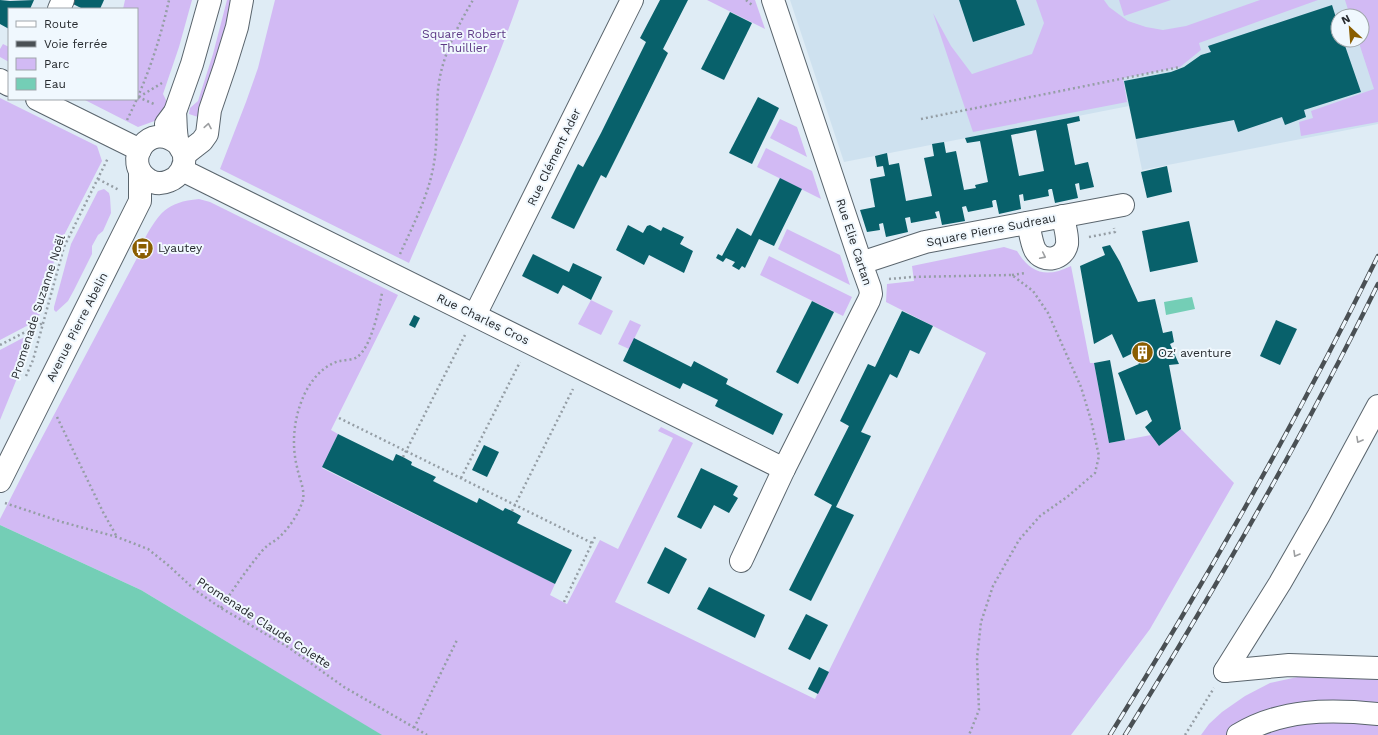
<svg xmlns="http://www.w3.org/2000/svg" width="1378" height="735" viewBox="0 0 1378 735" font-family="'Work Sans',sans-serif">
<rect width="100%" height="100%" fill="#dfecf5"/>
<path fill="#cee1ef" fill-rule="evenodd" d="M790,0H1378V124L1142,170L1129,106L844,162ZM1338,16H1362V40H1338Z"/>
<g fill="#d2baf4">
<path d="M125,0H192L179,47L163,94L167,102L160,119L138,127L83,99H137V9H123Z"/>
<path d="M227,0H237L204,119L189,114L190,108L198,101L213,54Z"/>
<path d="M275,0H519C488,90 446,176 409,263L220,169L246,102L258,68Z"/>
<path d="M707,0H755L765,29Z"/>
<path d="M1036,0H1104L1109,7L1128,21L1146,27L1163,30L1186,26L1260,0H1318L1199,43L1201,50L1180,67L1123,78L1127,102L973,132L933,13L951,46L972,74L1032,54L1044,23Z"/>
<path d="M1119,0H1171L1124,16Z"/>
<path d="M1345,0H1378V122L1301,136L1299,122L1313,118L1311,111L1374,89L1358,40H1362V16H1350Z"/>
<path d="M3,44L9,47V62L0,57V49Z"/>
<path d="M0,98L97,146L102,161L58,247L38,320L0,340Z"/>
<path d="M780,119L797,127L807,157L770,138Z"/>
<path d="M766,148L812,171L821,199L757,167Z"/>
<path d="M104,189L109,193L110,197L111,213L103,231L98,235L92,246V254L74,290L68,301L56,312L54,310V307L71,244L98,191Z"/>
<path d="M199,199L210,202L398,295L331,430L338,434L322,468L555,584L550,595L567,604L600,540L618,549L673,438L658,431L661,427L693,443L615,602L815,699L986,353L886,302L887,284L914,281L912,266L1004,247L1017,251C1031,274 1047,278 1071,266L1090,363H1094L1109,443L1151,435L1159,446L1181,429L1234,483L1150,629L1071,735H381L141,590L0,525V519L28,464L146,241L144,240C159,213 166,202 199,199Z"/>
<path d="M787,229L840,255L850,285L778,249Z"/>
<path d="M769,256L852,297L843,316L760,275Z"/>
<path d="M591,300L613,311L601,335L578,324Z"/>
<path d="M630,320L641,325L629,349L618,344Z"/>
<path d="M34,332L29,349L0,420V350Z"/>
<path d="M1302,676L1378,678V735H1201L1209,724L1222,712L1245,696L1270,683Z"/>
</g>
<g fill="#74ceb6">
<path d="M1192,297L1195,309L1166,315L1164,302Z"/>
<path d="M0,525L141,590L382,735H0Z"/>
</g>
<g fill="#08616b" fill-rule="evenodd">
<path d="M0,0L10,1L34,0L30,9H9V29L0,24Z"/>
<path d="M75,0H104L100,9H83L73,4Z"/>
<path d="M660,0H688L663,49L668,53L623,144L606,178L601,175L574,229L551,218L578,164L583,167L601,133L646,42L640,38Z"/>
<path d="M959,0H1016L1025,25L973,42Z"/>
<path d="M1332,5L1338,24V40H1343L1361,92L1304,110L1306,117L1285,125L1282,117L1238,132L1234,120L1136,139L1124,81L1171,72L1184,67L1201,55L1211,52L1208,46Z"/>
<path d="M730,12L752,23L724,80L701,69Z"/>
<path d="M758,97L779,108L752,164L729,153Z"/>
<path d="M1079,116L1080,121L1067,124L1075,165L1088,162L1094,187L1080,190L1079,183L1075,184L1078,198L1055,203L1052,189H1050L1048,190L1049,196L1024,201L1023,194L1019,195L1021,209L999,214L996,200H994L992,201L993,207L968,212L966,206L962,207L965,221L942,225L939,211L935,212L937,218L911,223L910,217L905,218L908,232L886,237L883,223L879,224L880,230L867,232L860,210L875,207L870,179L885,176L883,166L877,167L875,156L887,153L889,165L899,163L906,201L932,196L924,158L934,156L932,144L944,142L946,153L956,151L964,190L976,188L975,185L988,182L980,141L967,143L965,138ZM1036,130L1044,171L1019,176L1011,135Z"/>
<path d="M1167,166L1172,192L1147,198L1141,172Z"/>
<path d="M780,178L802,189L774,246L759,239L745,268L742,266L739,270L732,266L735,262L726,258L723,262L716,258L718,254L722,256L737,228L751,236Z"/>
<path d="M1189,221L1198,262L1150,272L1142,231Z"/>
<path d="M628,225L643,233L647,226L650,225L661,231L663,227L684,237L680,244L693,251L684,273L649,255L644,265L616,250Z"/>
<path d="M1110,245L1120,262L1138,302L1155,299L1163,333L1172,331L1174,342L1170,344L1179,364L1169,365L1181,429L1159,446L1145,427L1152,421L1147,410L1136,415L1118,373L1139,364L1133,353L1123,358L1112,334L1094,344L1080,266L1105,255L1102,247Z"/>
<path d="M533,254L569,272L573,263L602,277L591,300L563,285L558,294L522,276Z"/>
<path d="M812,301L834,312L798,384L776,372Z"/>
<path d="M902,311L933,326L919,354L910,350L897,378L890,374L861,432L871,436L836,507L854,515L811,601L789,590L832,505L814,495L849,426L840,421L868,364L875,367Z"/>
<path d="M414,315L420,318L415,328L409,325Z"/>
<path d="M1276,320L1297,329L1280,365L1260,356Z"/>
<path d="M634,338L691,367L694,361L728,379L726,384L783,414L773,435L715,406L718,400L683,383L680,389L623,361Z"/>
<path d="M1110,360L1125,440L1109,443L1094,363Z"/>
<path d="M338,434L393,461L396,454L403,457L412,462L411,465L436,477L433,481L477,503L479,498L503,511L505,508L512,511L521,516L517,523L572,550L555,584L322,467Z"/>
<path d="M484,445L499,452L487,477L472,470Z"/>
<path d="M701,468L738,486L733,495L738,498L729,513L714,505L701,529L677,517Z"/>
<path d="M665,547L687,559L669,594L647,583Z"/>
<path d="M709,587L765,615L755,638L697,609Z"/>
<path d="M806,614L828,625L810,660L788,649Z"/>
<path d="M819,667L829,672L818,694L808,689Z"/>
</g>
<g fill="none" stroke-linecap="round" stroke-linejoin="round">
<defs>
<g id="minor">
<path d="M59,9L63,0"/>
<path d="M0,80L9,85"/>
<path d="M37,99L140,150"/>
<path d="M184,155L202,141L207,134L210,110L225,66L237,27L242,0"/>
<path d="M182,170L784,469"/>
<path d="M1028,223C1030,231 1031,242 1035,250C1043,264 1064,260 1067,244C1068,235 1064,225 1063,216"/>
<path d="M861,263L925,242L1123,205"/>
<path d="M475,315L632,0"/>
<path d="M741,561L784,469L869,300L871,294L870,288L861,263L773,0"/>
<path d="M1225,671L1280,583L1319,515L1378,406"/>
<path d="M1225,671L1289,665L1378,668"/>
<path d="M1238,735C1281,709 1329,709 1378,714"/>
</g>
<g id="major">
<path d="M175,112C176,122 175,133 178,143C179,147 182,150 184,154C186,165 180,177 169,181C162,184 155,184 149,180C120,162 150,119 178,144"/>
<path d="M166,124L175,112L192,64L210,0"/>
<path d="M0,481L140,201V172"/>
</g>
</defs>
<use href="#minor" stroke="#5a656d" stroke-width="24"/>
<use href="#major" stroke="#5a656d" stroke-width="24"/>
<g stroke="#959ea5" stroke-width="2.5" stroke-dasharray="2 3" stroke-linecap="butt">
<path d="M746,0L752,5"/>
<path d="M138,97L154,104"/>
<path d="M139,97L162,83"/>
<path d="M921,119L1180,67"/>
<path d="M127,120C146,82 160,41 169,0"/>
<path d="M98,179L119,190"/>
<path d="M1089,237L1115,232L1114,228"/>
<path d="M400,254C413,225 429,195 434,163C438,139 436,114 438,90C441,58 457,27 473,0"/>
<path d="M1012,275L1026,273"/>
<path d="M889,279L912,277L1012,275L1033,291L1048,313L1081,387L1091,420L1099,456L1095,473L1067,497L1040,516L1019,540L993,586L981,622L977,658L979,710L969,735"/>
<path d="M0,345L43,323"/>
<path d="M26,376L33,360L64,247L108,158"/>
<path d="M57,417L103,512L117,537"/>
<path d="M339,418L592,543"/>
<path d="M403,457L465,335"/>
<path d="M461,478L520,362"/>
<path d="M5,503L62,522L117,537L148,549L168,565L195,590L221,608L288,647L344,687L427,735"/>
<path d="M512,511L573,389"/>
<path d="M564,602L595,537"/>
<path d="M221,608C234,588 247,569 262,551C266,546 271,543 276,540C289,529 298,515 303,500C305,489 299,478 297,467C291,443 294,416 305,393C313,378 323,366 339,361C345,360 353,360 357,357C371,348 379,309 382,293"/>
<path d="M414,728L457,640"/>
<path d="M1185,735L1214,688"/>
</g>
<use href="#minor" stroke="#fff" stroke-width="22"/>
<use href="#major" stroke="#fff" stroke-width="22"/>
<defs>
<g id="rail">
<path d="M1110,735C1207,579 1297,421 1378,256"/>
<path d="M1125,735C1216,588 1302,439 1378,284"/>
</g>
</defs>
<use href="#rail" stroke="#4a5054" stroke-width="4.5"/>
<use href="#rail" stroke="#f0f8fe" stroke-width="3" stroke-dasharray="9" stroke-linecap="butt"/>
</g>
<defs><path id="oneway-chevron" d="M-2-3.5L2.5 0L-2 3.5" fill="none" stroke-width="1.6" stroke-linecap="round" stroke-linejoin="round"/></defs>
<g stroke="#9d9fa1">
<use href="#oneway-chevron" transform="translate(208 126) rotate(-80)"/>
<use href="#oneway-chevron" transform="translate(1043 256) rotate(26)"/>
<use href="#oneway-chevron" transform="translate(1359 440) rotate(119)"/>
<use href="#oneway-chevron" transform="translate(1296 554) rotate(120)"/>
</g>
<defs>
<symbol id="bus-disc" viewBox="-11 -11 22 22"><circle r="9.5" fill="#8a5e00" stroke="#f0f8fe"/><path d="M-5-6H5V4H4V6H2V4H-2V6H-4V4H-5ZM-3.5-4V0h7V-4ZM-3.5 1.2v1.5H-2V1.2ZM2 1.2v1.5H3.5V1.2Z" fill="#fff"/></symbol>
<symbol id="building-disc" viewBox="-11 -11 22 22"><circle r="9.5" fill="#8a5e00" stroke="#f0f8fe"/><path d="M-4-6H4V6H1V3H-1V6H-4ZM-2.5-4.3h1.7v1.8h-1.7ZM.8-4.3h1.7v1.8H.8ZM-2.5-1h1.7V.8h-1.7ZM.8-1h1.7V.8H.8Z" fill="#fff"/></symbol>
</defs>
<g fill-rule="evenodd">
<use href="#bus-disc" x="130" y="236" width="25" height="25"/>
<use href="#building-disc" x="1130" y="340" width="25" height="25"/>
</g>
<g text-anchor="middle" stroke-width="4" stroke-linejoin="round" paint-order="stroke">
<g font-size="12" fill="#5e3a86" stroke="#f0f8fe">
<text x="464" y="38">Square Robert<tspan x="464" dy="14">Thuillier</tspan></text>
</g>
<g font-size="12" fill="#262a2e" stroke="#f0f8fe">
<text transform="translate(554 157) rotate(-64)" y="4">Rue Clément Ader</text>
<text transform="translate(991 230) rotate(-11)" y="4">Square Pierre Sudreau</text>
<text transform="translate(854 242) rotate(72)" y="4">Rue Elie Cartan</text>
<text transform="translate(38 307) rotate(-72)" y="4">Promenade Suzanne Noël</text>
<text transform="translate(483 319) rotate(26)" y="4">Rue Charles Cros</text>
<text transform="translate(77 327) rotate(-63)" y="4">Avenue Pierre Abelin</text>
<text transform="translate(264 623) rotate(33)" y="4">Promenade Claude Colette</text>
</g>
<g font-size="12" fill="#262a2e" stroke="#f0f8fe" text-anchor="start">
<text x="158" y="252">Lyautey</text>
<text x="1158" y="357">Oz' aventure</text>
</g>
</g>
<rect x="8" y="8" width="130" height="92" fill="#f0f8fe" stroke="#9fa6ab"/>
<rect x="16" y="21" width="20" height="6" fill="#ffffff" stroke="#9fa6ab"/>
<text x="44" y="28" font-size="12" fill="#262a2e">Route</text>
<rect x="16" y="41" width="20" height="6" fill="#4a5054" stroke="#9fa6ab"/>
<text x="44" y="48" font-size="12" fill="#262a2e">Voie ferrée</text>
<rect x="16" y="58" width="20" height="12" fill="#d2baf4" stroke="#9fa6ab"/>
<text x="44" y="68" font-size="12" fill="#262a2e">Parc</text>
<rect x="16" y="78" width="20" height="12" fill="#74ceb6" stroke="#9fa6ab"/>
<text x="44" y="88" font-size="12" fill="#262a2e">Eau</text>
<g transform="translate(1350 28) rotate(334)"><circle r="19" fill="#f0f8fe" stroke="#9fa6ab"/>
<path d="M0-3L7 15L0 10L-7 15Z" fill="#8a5e00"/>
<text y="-6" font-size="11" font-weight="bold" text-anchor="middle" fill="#262a2e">N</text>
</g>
</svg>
